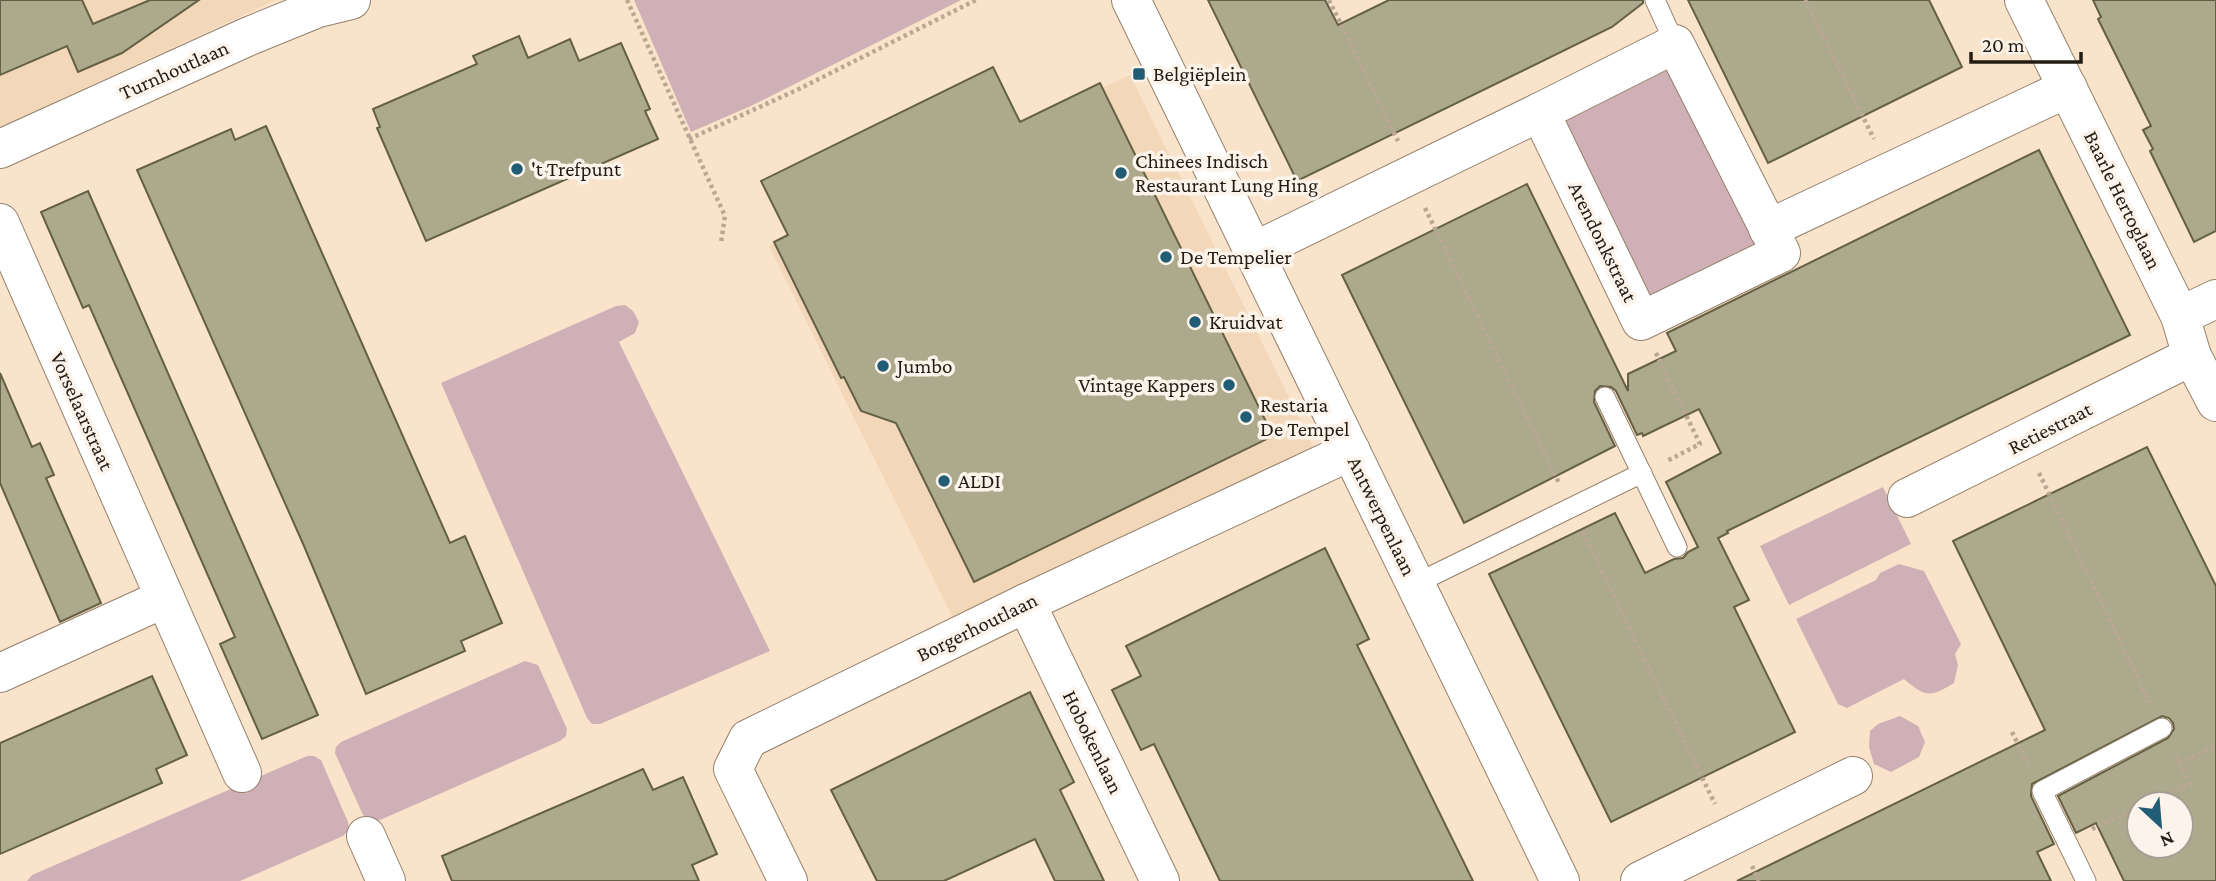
<svg xmlns="http://www.w3.org/2000/svg" width="2216" height="881" viewBox="0 0 2216 881" font-family="'Crimson Pro',serif">
<rect width="100%" height="100%" fill="#fae3cb"/>
<g fill="#f3d7b9">
<path d="M0,0H276L0,127Z"/>
<path d="M1130,75L1318,456L955,622L769,246Z"/>
</g>
<g fill="#cfb0b6">
<path d="M634,0H961L753,105L691,132Z"/>
<path d="M1664,64L1762,242L1655,307L1561,115Z"/>
<path d="M625,305L633,311L639,322L635,333L619,342L770,651L600,724H592L587,718L441,383L616,306Z"/>
<path d="M1883,487L1911,544L1789,605L1760,546Z"/>
<path d="M1899,564L1924,571L1961,644L1955,654L1958,665L1954,683C1930,698 1925,697 1904,679L1847,708L1838,704L1796,619L1876,580L1880,573Z"/>
<path d="M525,661L538,665L567,729L566,736L560,741L380,820L370,821L363,815L335,753L336,747L341,742Z"/>
<path d="M1900,716L1918,726L1925,742L1919,757L1891,772L1874,764L1869,747L1870,731L1878,724Z"/>
<path d="M307,756H314L321,760L348,822L349,830L343,836L240,881H27L32,875Z"/>
</g>
<g fill="#ada98c" stroke="#646045" stroke-width="2" fill-rule="evenodd">
<path d="M0,0H82L93,24L150,0H199L122,53L78,72L67,46L0,75Z"/>
<path d="M1208,0H1325L1338,25L1389,0H1643V3L1612,27L1297,181Z"/>
<path d="M1688,0H1929L1962,67L1768,163Z"/>
<path d="M2093,0H2216V231L2194,242L2150,151L2153,149L2143,130L2151,126L2098,19L2101,17Z"/>
<path d="M519,36L528,58L570,39L579,61L621,43L650,109L645,111L658,139L426,241L377,128L380,127L373,109L477,64L473,56Z"/>
<path d="M993,67L1020,122L1100,83L1273,436L974,582L896,423L861,411L844,377L841,378L774,242L788,235L761,181Z"/>
<path d="M266,126L450,543L465,536L502,623L461,641L465,651L366,694L304,546L137,170L231,129L235,140Z"/>
<path d="M2039,150L2130,335L1727,531L1728,533L1718,538L1749,600L1734,607L1795,732L1611,822L1489,574L1615,513L1645,573L1674,559L1683,558L1688,552L1698,547L1666,482L1721,453L1699,409L1643,436L1642,433L1637,435L1616,391L1611,387L1600,386L1595,391L1594,402L1615,446L1464,523L1342,275L1527,184L1628,391V374L1676,351L1667,333Z"/>
<path d="M88,191L318,715L262,739L220,644L235,637L89,305L83,308L41,212Z"/>
<path d="M0,373L32,447L40,443L54,475L46,478L101,603L60,622L0,483Z"/>
<path d="M2147,447L2216,586V881H2124L2096,823L2076,833L2058,796L2168,738L2174,729L2173,723L2169,718L2162,716L2032,784L2031,796L2054,844L2037,852L2051,881H1737L2045,730L1953,541ZM2139,804H2181V846H2139Z"/>
<path d="M1325,548L1369,639L1357,645L1473,881H1220L1154,744L1141,750L1112,690L1141,676L1126,646Z"/>
<path d="M152,676L187,755L156,769L162,783L0,854V743Z"/>
<path d="M1030,692L1074,782L1060,790L1104,881H1055L1035,839L944,881H877L831,790Z"/>
<path d="M643,769L653,790L683,777L717,854L692,865L699,881H452L442,856Z"/>
</g>
<g fill="none" stroke-linecap="round" stroke-linejoin="round">
<defs>
<g id="service">
<path d="M1655,0L1675,44"/>
<path d="M1605,397L1677,547"/>
<path d="M1415,584L1642,473"/>
<path d="M2086,881L2042,791L2162,728"/>
</g>
<g id="minor">
<path d="M2024,0L2180,316L2192,356L2216,402"/>
<path d="M1675,44L1781,253L1641,321L1540,112Z"/>
<path d="M0,223L242,773"/>
<path d="M1768,229L2068,88"/>
<path d="M1253,252L1540,112"/>
<path d="M2180,316L2216,299"/>
<path d="M1907,498L2192,356"/>
<path d="M1026,603L1160,881"/>
<path d="M0,673L165,598"/>
<path d="M366,836L386,881"/>
<path d="M788,881L733,769L748,739L1026,603L1351,451"/>
<path d="M1640,881L1853,776"/>
</g>
<g id="tertiary">
<path d="M1131,0L1560,881"/>
<path d="M0,149L247,37L318,8L351,0"/>
</g>
</defs>
<use href="#service" stroke="#95816b" stroke-width="21"/>
<use href="#minor" stroke="#95816b" stroke-width="40"/>
<use href="#tertiary" stroke="#95816b" stroke-width="40"/>
<g stroke="#baa794" stroke-width="4.5" stroke-dasharray="3.5 3.5" stroke-linecap="butt">
<path d="M627,0L725,216L721,243"/>
<path d="M1329,0L1398,141"/>
<path d="M1805,0L1874,139"/>
<path d="M689,139L797,90L976,0"/>
<path d="M1425,208L1559,483"/>
<path d="M1656,353L1700,444L1667,461"/>
<path d="M2039,473L2151,705"/>
<path d="M1583,532L1715,804"/>
<path d="M2012,732L2030,768"/>
<path d="M2179,763L2216,745"/>
<path d="M2145,804L2190,784L2175,754"/>
<path d="M2092,829L2139,807"/>
<path d="M1752,866L1759,881"/>
</g>
<use href="#service" stroke="#fff" stroke-width="19"/>
<use href="#minor" stroke="#fff" stroke-width="38"/>
<use href="#tertiary" stroke="#fff" stroke-width="38"/>
</g>
<g fill="#215d75" stroke="#fcf3ea" stroke-width="2.5">
<rect x="1132" y="67" width="14" height="14" rx="3.5"/>
<circle cx="517" cy="169" r="7"/>
<circle cx="1121" cy="173" r="7"/>
<circle cx="1166" cy="257" r="7"/>
<circle cx="1195" cy="322" r="7"/>
<circle cx="883" cy="366" r="7"/>
<circle cx="1229" cy="385" r="7"/>
<circle cx="1246" cy="417" r="7"/>
<circle cx="944" cy="481" r="7"/>
</g>
<g text-anchor="middle" stroke-width="7" stroke-linejoin="round" paint-order="stroke">
<g font-size="21" fill="#241c13" stroke="#fcf3ea">
<text transform="translate(174 70) rotate(-24)" y="7">Turnhoutlaan</text>
<text transform="translate(2123 200) rotate(64)" y="7">Baarle Hertoglaan</text>
<text transform="translate(1603 242) rotate(64)" y="7">Arendonkstraat</text>
<text transform="translate(82 411) rotate(66)" y="7">Vorselaarstraat</text>
<text transform="translate(2050 428) rotate(-27)" y="7">Retiestraat</text>
<text transform="translate(1382 516) rotate(64)" y="7">Antwerpenlaan</text>
<text transform="translate(977 627) rotate(-26)" y="7">Borgerhoutlaan</text>
<text transform="translate(1093 742) rotate(64)" y="7">Hobokenlaan</text>
</g>
<g font-size="21" fill="#241c13" stroke="#fcf3ea" text-anchor="start">
<text x="1153" y="81">Belgiëplein</text>
<text x="1135" y="168">Chinees Indisch<tspan x="1135" dy="24">Restaurant Lung Hing</tspan></text>
<text x="531" y="176">'t Trefpunt</text>
<text x="1180" y="264">De Tempelier</text>
<text x="1209" y="329">Kruidvat</text>
<text x="897" y="373">Jumbo</text>
<text x="1215" y="392" text-anchor="end">Vintage Kappers</text>
<text x="1260" y="412">Restaria<tspan x="1260" dy="24">De Tempel</tspan></text>
<text x="958" y="488">ALDI</text>
</g>
</g>
<g transform="translate(2160 825) rotate(154)"><circle r="33" fill="#fcf3ea" stroke="#a69d94" stroke-width="2"/>
<path d="M0-5L12 26L0 18L-12 26Z" fill="#215d75"/>
<text y="-10" font-size="19" font-weight="bold" text-anchor="middle" fill="#241c13">N</text>
</g>
<path d="M1971 52v10h110v-10" fill="none" stroke="#241c13" stroke-width="3.5"/>
<text x="1982" y="52" font-size="21" fill="#241c13" stroke="#fcf3ea" stroke-width="5" paint-order="stroke">20 m</text>
</svg>
